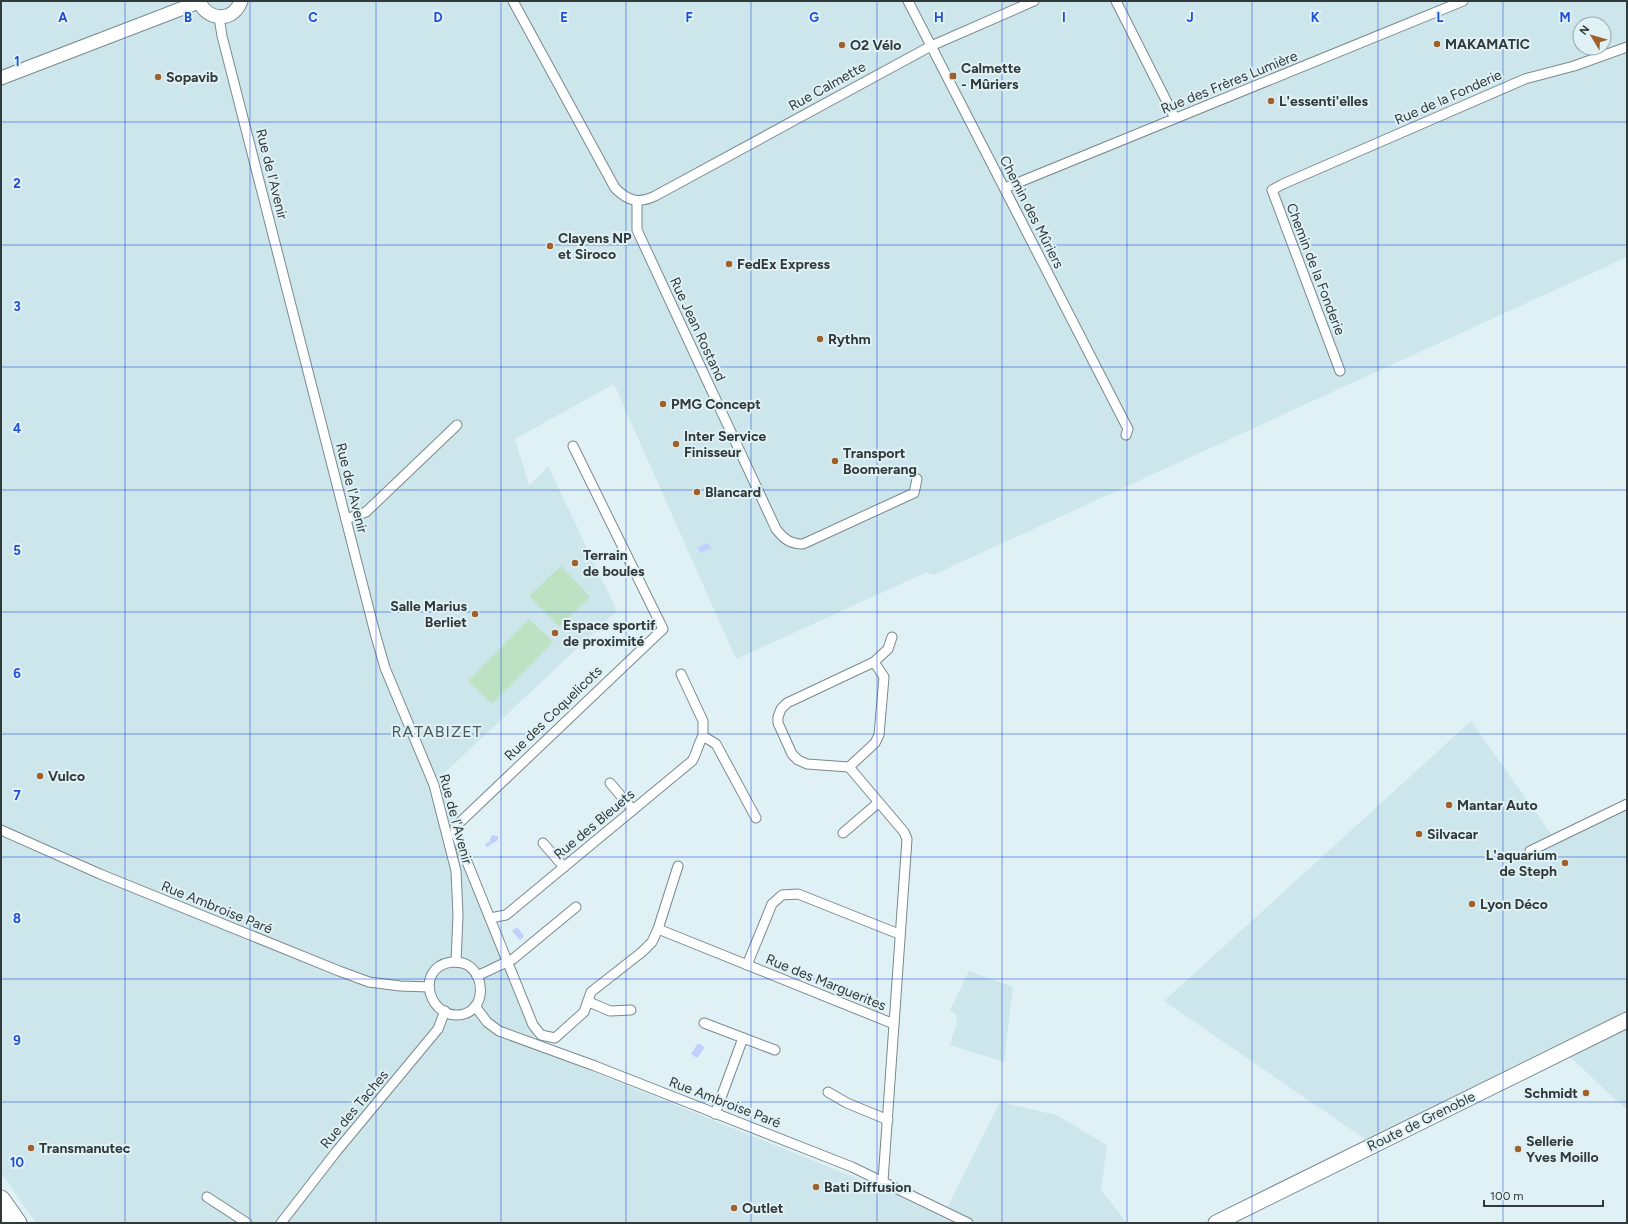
<svg xmlns="http://www.w3.org/2000/svg" width="1628" height="1224" viewBox="0 0 1628 1224" font-family="Figtree,sans-serif">
<rect width="100%" height="100%" fill="#dff1f5"/>
<g fill="#cce6ec" fill-rule="evenodd">
<path d="M1,1H1627V257L933,575L927,572L736,659L614,384L515,439L529,486L548,466L617,611L439,778L539,1050L876,1186L890,1179L947,1208L1000,1102L1056,1115L1107,1145L1101,1190L1127,1223H36L1,1173ZM1580,24H1604V48H1580Z"/>
<path d="M1471,721L1551,834L1627,799V1110L1569,1056L1416,1130L1365,1139L1164,1001Z"/>
<path d="M969,971L1013,987L1004,1062L950,1045L957,1022L956,1015L950,1010Z"/>
</g>
<g fill="#bde1c3">
<path d="M561,566L590,597L559,627L529,596Z"/>
<path d="M529,619L553,642L492,704L468,681Z"/>
</g>
<g fill="#c1cffd">
<path d="M708,543L711,548L700,553L698,547Z"/>
<path d="M492,835L498,836V840L487,847L485,844L489,842Z"/>
<path d="M517,927L524,936L520,940L512,931Z"/>
<path d="M698,1043L705,1047L697,1058L691,1054Z"/>
</g>
<g fill="none" stroke-linecap="round" stroke-linejoin="round">
<defs>
<g id="street">
<path d="M513,1L615,188C628,201 638,204 655,196L931,46L1034,1"/>
<path d="M908,1L1128,429L1126,435"/>
<path d="M1116,1L1175,118"/>
<path d="M219,17L222,36L375,633L385,668L434,785L456,871L458,915L456,962"/>
<path d="M1005,188L1463,1"/>
<path d="M637,201V230L776,529C784,539 790,544 803,544L914,493L917,479"/>
<path d="M1340,371L1272,190L1283,184L1525,79L1574,66L1627,47"/>
<path d="M573,446L663,629L455,827V832L533,1025L541,1035L555,1038L584,1012L591,992L642,952L652,942L658,929L678,866"/>
<path d="M346,519L366,512L457,425"/>
<path d="M874,662L884,677L879,735L875,743L849,767L904,832L907,839L883,1181"/>
<path d="M681,674L703,721V736L716,744L756,818"/>
<path d="M849,767L807,764L798,760L792,754L778,723V717L781,709L787,703L874,662L888,649L892,637"/>
<path d="M610,783L633,810"/>
<path d="M1,830L100,874L339,971L369,982L400,986L429,987"/>
<path d="M843,833L878,803"/>
<path d="M543,843L564,867"/>
<path d="M1530,851L1627,804"/>
<path d="M490,918L506,915L692,761C697,753 698,744 703,736"/>
<path d="M658,929L894,1024"/>
<path d="M451,962C457,962 464,962 469,966C485,977 485,1008 464,1014C431,1023 412,969 451,962Z"/>
<path d="M747,965L772,904L782,895L798,894L899,934"/>
<path d="M477,976L513,959L576,907"/>
<path d="M589,1002L610,1011L631,1010"/>
<path d="M475,1006L487,1022L499,1031L595,1066L852,1167L968,1223"/>
<path d="M704,1023L775,1050"/>
<path d="M828,1092L847,1103L888,1120"/>
<path d="M715,1114L743,1038"/>
<path d="M207,1197L247,1223"/>
<path d="M281,1223L336,1152L438,1029L445,1011"/>
</g>
<g id="secondary">
<path d="M199,1C207,21 233,23 241,1"/>
<path d="M1,78L199,2"/>
</g>
<path id="primary" d="M1216,1223L1627,1020"/>
<g id="highway">
<path d="M1,1199L18,1223"/>
<path d="M1,1222V1223"/>
</g>
</defs>
<use href="#street" stroke="#798a8d" stroke-width="11"/>
<use href="#secondary" stroke="#798a8d" stroke-width="15"/>
<use href="#primary" stroke="#798a8d" stroke-width="17"/>
<use href="#highway" stroke="#798a8d" stroke-width="19"/>
<use href="#street" stroke="#fff" stroke-width="9"/>
<use href="#secondary" stroke="#fff" stroke-width="13"/>
<use href="#primary" stroke="#fff" stroke-width="15"/>
<use href="#highway" stroke="#fff" stroke-width="17"/>
</g>
<path fill="none" stroke="#1d4ed8" stroke-width="1" stroke-opacity="0.55" d="M125,1V1223M250,1V1223M376,1V1223M501,1V1223M626,1V1223M751,1V1223M877,1V1223M1002,1V1223M1127,1V1223M1252,1V1223M1378,1V1223M1503,1V1223M1,122H1627M1,245H1627M1,367H1627M1,490H1627M1,612H1627M1,734H1627M1,857H1627M1,979H1627M1,1102H1627"/>
<g fill="#a06029" stroke="#dff1f5" stroke-width="1.5">
<circle cx="1437" cy="44" r="4"/>
<circle cx="842" cy="45" r="4"/>
<rect x="949" y="72" width="8" height="8" rx="2"/>
<circle cx="158" cy="77" r="4"/>
<circle cx="1271" cy="101" r="4"/>
<circle cx="550" cy="246" r="4"/>
<circle cx="729" cy="264" r="4"/>
<circle cx="820" cy="339" r="4"/>
<circle cx="663" cy="404" r="4"/>
<circle cx="676" cy="444" r="4"/>
<circle cx="835" cy="461" r="4"/>
<circle cx="697" cy="492" r="4"/>
<circle cx="575" cy="563" r="4"/>
<circle cx="475" cy="614" r="4"/>
<circle cx="555" cy="633" r="4"/>
<circle cx="40" cy="776" r="4"/>
<circle cx="1449" cy="805" r="4"/>
<circle cx="1419" cy="834" r="4"/>
<circle cx="1565" cy="863" r="4"/>
<circle cx="1472" cy="904" r="4"/>
<circle cx="1586" cy="1093" r="4"/>
<circle cx="31" cy="1148" r="4"/>
<circle cx="1518" cy="1149" r="4"/>
<circle cx="816" cy="1187" r="4"/>
<circle cx="734" cy="1208" r="4"/>
</g>
<g text-anchor="middle" stroke-width="4" stroke-linejoin="round" paint-order="stroke">
<g font-size="14" font-weight="bold" fill="#31393a" stroke="#dff1f5" text-anchor="start">
<text x="1445" y="49">MAKAMATIC</text>
<text x="850" y="50">O2 Vélo</text>
<text x="961" y="73">Calmette<tspan x="961" dy="16">- Mûriers</tspan></text>
<text x="166" y="82">Sopavib</text>
<text x="1279" y="106">L'essenti'elles</text>
<text x="558" y="243">Clayens NP<tspan x="558" dy="16">et Siroco</tspan></text>
<text x="737" y="269">FedEx Express</text>
<text x="828" y="344">Rythm</text>
<text x="671" y="409">PMG Concept</text>
<text x="684" y="441">Inter Service<tspan x="684" dy="16">Finisseur</tspan></text>
<text x="843" y="458">Transport<tspan x="843" dy="16">Boomerang</tspan></text>
<text x="705" y="497">Blancard</text>
<text x="583" y="560">Terrain<tspan x="583" dy="16">de boules</tspan></text>
<text x="467" y="611" text-anchor="end">Salle Marius<tspan x="467" dy="16">Berliet</tspan></text>
<text x="563" y="630">Espace sportif<tspan x="563" dy="16">de proximité</tspan></text>
<text x="48" y="781">Vulco</text>
<text x="1457" y="810">Mantar Auto</text>
<text x="1427" y="839">Silvacar</text>
<text x="1557" y="860" text-anchor="end">L'aquarium<tspan x="1557" dy="16">de Steph</tspan></text>
<text x="1480" y="909">Lyon Déco</text>
<text x="1578" y="1098" text-anchor="end">Schmidt</text>
<text x="1526" y="1146">Sellerie<tspan x="1526" dy="16">Yves Moillo</tspan></text>
<text x="39" y="1153">Transmanutec</text>
<text x="824" y="1192">Bati Diffusion</text>
<text x="742" y="1213">Outlet</text>
</g>
<g font-size="14" fill="#31393a" stroke="#dff1f5">
<text transform="translate(1229 82) rotate(-22)" y="5">Rue des Frères Lumière</text>
<text transform="translate(827 86) rotate(-29)" y="5">Rue Calmette</text>
<text transform="translate(1448 97) rotate(-24)" y="5">Rue de la Fonderie</text>
<text transform="translate(272 174) rotate(76)" y="5">Rue de l'Avenir</text>
<text transform="translate(1032 212) rotate(63)" y="5">Chemin des Mûriers</text>
<text transform="translate(1316 269) rotate(69)" y="5">Chemin de la Fonderie</text>
<text transform="translate(698 329) rotate(65)" y="5">Rue Jean Rostand</text>
<text transform="translate(352 488) rotate(76)" y="5">Rue de l'Avenir</text>
<text transform="translate(553 713) rotate(-44)" y="5">Rue des Coquelicots</text>
<text transform="translate(456 819) rotate(75)" y="5">Rue de l'Avenir</text>
<text transform="translate(594 824) rotate(-40)" y="5">Rue des Bleuets</text>
<text transform="translate(217 907) rotate(22)" y="5">Rue Ambroise Paré</text>
<text transform="translate(826 982) rotate(22)" y="5">Rue des Marguerites</text>
<text transform="translate(725 1102) rotate(21)" y="5">Rue Ambroise Paré</text>
<text transform="translate(354 1109) rotate(-50)" y="5">Rue des Taches</text>
<text transform="translate(1421 1121) rotate(-26)" y="5">Route de Grenoble</text>
</g>
<g font-size="16" letter-spacing="1" fill="#4a5a5d" stroke="#dff1f5">
<text x="437" y="737">RATABIZET</text>
</g>
</g>
<g font-size="13" text-anchor="middle" font-weight="bold" fill="#1d4ed8" stroke="#dff1f5" stroke-width="4" stroke-linejoin="round" paint-order="stroke">
<text x="63" y="22">A</text>
<text x="188" y="22">B</text>
<text x="313" y="22">C</text>
<text x="438" y="22">D</text>
<text x="564" y="22">E</text>
<text x="689" y="22">F</text>
<text x="814" y="22">G</text>
<text x="939" y="22">H</text>
<text x="1064" y="22">I</text>
<text x="1190" y="22">J</text>
<text x="1315" y="22">K</text>
<text x="1440" y="22">L</text>
<text x="1565" y="22">M</text>
<text x="17" y="66">1</text>
<text x="17" y="188">2</text>
<text x="17" y="311">3</text>
<text x="17" y="433">4</text>
<text x="17" y="555">5</text>
<text x="17" y="678">6</text>
<text x="17" y="800">7</text>
<text x="17" y="923">8</text>
<text x="17" y="1045">9</text>
<text x="17" y="1167">10</text>
</g>
<rect width="1628" height="1224" fill="none" stroke="#31393a" stroke-width="4"/>
<g transform="translate(1592 36) rotate(308)"><circle r="19" fill="#dff1f5" stroke="#99a7aa"/>
<path d="M0-3L7 15L0 10L-7 15Z" fill="#a06029"/>
<text y="-6" font-size="11" font-weight="bold" text-anchor="middle" fill="#31393a">N</text>
</g>
<path d="M1484 1200v6h119v-6" fill="none" stroke="#31393a" stroke-width="2"/>
<text x="1490" y="1200" font-size="12" fill="#31393a" stroke="#dff1f5" stroke-width="3" paint-order="stroke">100 m</text>
</svg>
